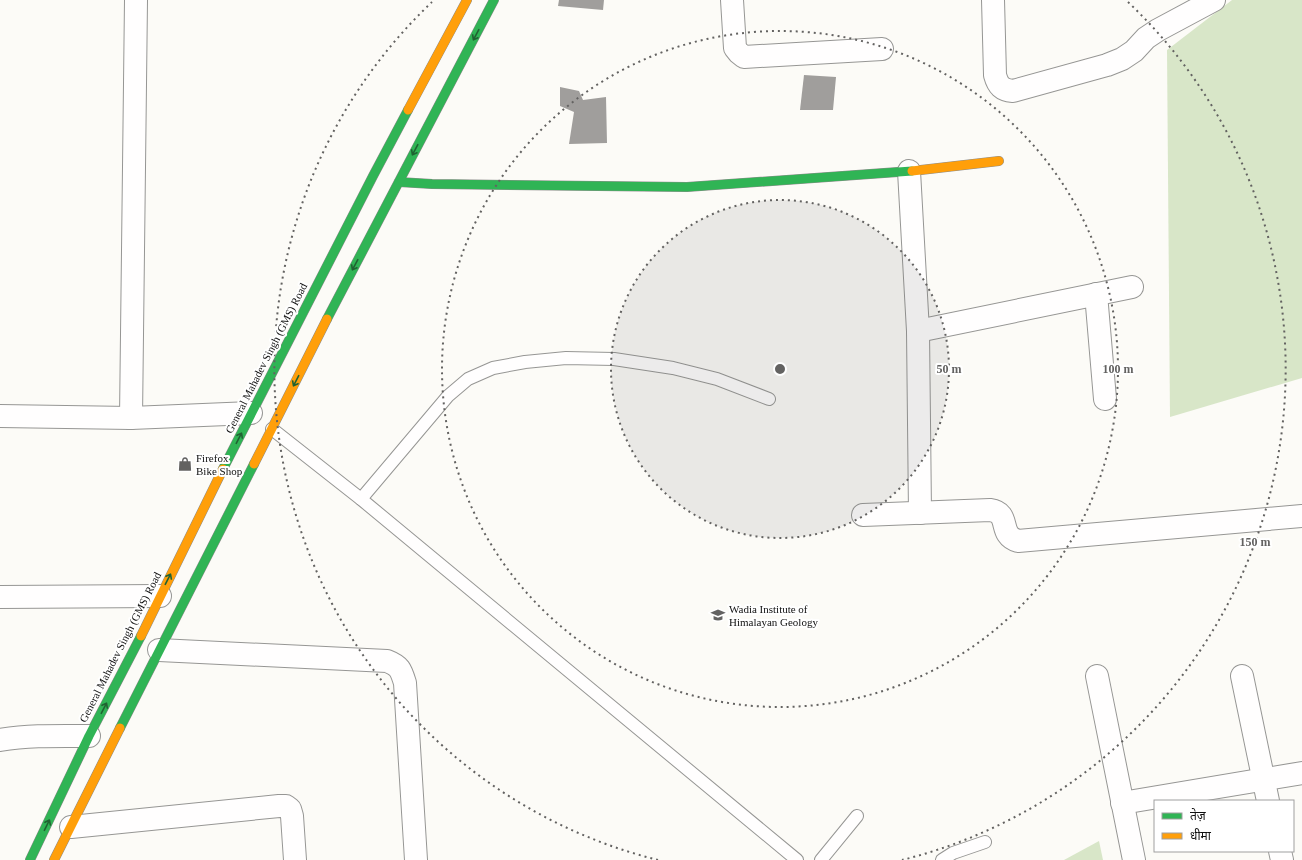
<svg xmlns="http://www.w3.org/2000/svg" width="1302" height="860" viewBox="0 0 1302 860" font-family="'Times New Roman','Noto Sans Devanagari',serif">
<rect width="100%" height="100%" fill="#fcfbf7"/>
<g fill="#d8e6c8">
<path d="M1232,0H1302V378L1170,417L1167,50Z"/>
<path d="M1099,841L1103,860H1064Z"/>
</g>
<g fill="#a09e9c">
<path d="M559,0H604L603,10L558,6Z"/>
<path d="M804,75L836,77L833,110H800Z"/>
<path d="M560,87L579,91L583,100L606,97L607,143L569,144L574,112L560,106Z"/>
</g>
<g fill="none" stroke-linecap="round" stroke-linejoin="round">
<defs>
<g id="lane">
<path d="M272,429L361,499L797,860"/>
<path d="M361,499L448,396L468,379L493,368L525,362L566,358L614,359L673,368L717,379L769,399"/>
<path d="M821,860L857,816"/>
<path d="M942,860L953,853L985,842"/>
</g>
<g id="street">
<path d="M732,0L735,48L739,53L744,57L882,49"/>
<path d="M993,0L995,75C998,86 1002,90 1013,91L1107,65L1122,59L1134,51L1146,38L1158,30L1214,0"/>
<path d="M909,171L918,331L920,513"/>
<path d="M1096,294L1105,399"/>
<path d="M918,331L1132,287"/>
<path d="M0,416L131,418L251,413"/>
<path d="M131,418L136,0"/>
<path d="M863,515L990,510C1012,513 997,535 1018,541L1302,516"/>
<path d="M0,597L160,596"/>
<path d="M159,650L387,661C400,666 401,670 405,683L416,860"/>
<path d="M1097,676L1134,860"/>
<path d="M1242,676L1268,801"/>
<path d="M0,740C30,735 59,736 89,736"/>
<path d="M1122,803L1302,773"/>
<path d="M71,827L279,806H286L290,809L292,816L295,860"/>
<path d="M1280,851L1282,860"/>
</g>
<g id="fast">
<path d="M399,182L432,184L687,187L912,171"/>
<path d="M327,319L494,0"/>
<path d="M223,469L373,176L408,110"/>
<path d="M120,728L254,464"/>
<path d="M30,860L89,736L141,636"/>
</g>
<g id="slow">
<path d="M408,110L467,0"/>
<path d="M912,171L999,161"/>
<path d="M254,464L327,319"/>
<path d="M141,636L223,469"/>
<path d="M54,860L120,728"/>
</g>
</defs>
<use href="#lane" stroke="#969694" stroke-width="14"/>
<use href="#street" stroke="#969694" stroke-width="24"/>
<use href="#fast" stroke="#8d8c8b" stroke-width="10"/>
<use href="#slow" stroke="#8d8c8b" stroke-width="10"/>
<use href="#lane" stroke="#fffefe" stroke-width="12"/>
<use href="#street" stroke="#fffefe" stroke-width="22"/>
<use href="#fast" stroke="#30b455" stroke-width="9"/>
<use href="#slow" stroke="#ff9f0a" stroke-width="9"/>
</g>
<defs><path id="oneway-shaft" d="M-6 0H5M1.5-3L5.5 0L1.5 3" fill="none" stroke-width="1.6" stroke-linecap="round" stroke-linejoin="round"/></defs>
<g stroke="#206232">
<use href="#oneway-shaft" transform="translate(476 35) rotate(118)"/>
<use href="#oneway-shaft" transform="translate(415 150) rotate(118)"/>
<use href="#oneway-shaft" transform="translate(355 265) rotate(118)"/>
<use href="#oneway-shaft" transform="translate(296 381) rotate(117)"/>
<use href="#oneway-shaft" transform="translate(239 438) rotate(-63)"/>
<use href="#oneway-shaft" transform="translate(168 579) rotate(-63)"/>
<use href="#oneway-shaft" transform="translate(104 708) rotate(-63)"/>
<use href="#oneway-shaft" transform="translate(47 825) rotate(-64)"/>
</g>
<circle cx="780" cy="369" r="169" fill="#636261" fill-opacity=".12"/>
<g fill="none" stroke="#636261" stroke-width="2" stroke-dasharray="2 4">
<circle cx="780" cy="369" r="169"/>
<circle cx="780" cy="369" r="338"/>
<path d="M658 860A506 506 0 0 1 432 2M1128 2A506 506 0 0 1 902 860"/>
</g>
<defs>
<symbol id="shop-bare" viewBox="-9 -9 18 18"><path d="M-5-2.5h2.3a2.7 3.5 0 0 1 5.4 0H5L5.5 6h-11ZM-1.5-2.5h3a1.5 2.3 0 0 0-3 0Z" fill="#636261" stroke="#fff" stroke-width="2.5" paint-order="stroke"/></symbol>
<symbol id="school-bare" viewBox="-9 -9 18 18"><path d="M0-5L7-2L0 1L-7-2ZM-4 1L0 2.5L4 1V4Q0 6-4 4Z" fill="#636261" stroke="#fff" stroke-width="2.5" paint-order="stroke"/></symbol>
</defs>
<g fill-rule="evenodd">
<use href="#shop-bare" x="175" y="454" width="20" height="20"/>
<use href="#school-bare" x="708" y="605" width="20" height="20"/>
</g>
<g text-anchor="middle" stroke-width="4" stroke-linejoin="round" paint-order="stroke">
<g font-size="11" fill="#101010" stroke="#fff">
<text transform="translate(266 358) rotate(-63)" y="4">General Mahadev Singh (GMS) Road</text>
<text transform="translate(120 647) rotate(-63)" y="4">General Mahadev Singh (GMS) Road</text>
</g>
<g font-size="11" fill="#101010" stroke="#fff" text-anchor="start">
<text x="196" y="462">Firefox<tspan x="196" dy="13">Bike Shop</tspan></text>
<text x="729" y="613">Wadia Institute of<tspan x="729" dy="13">Himalayan Geology</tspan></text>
</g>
</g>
<circle cx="780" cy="369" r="6" fill="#636261" stroke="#fff" stroke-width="2"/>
<g font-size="12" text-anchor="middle" font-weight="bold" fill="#636261" stroke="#fff" stroke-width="4" stroke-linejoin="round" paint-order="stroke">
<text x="949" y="373">50 m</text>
<text x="1118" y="373">100 m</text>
<text x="1255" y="546">150 m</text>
</g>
<rect x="1154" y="800" width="140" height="52" fill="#ffffff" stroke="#9f9f9f"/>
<rect x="1162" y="813" width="20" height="6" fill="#30b455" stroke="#9f9f9f"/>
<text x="1190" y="820" font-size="12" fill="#101010">तेज़</text>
<rect x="1162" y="833" width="20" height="6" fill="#ff9f0a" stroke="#9f9f9f"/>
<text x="1190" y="840" font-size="12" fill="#101010">धीमा</text>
</svg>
